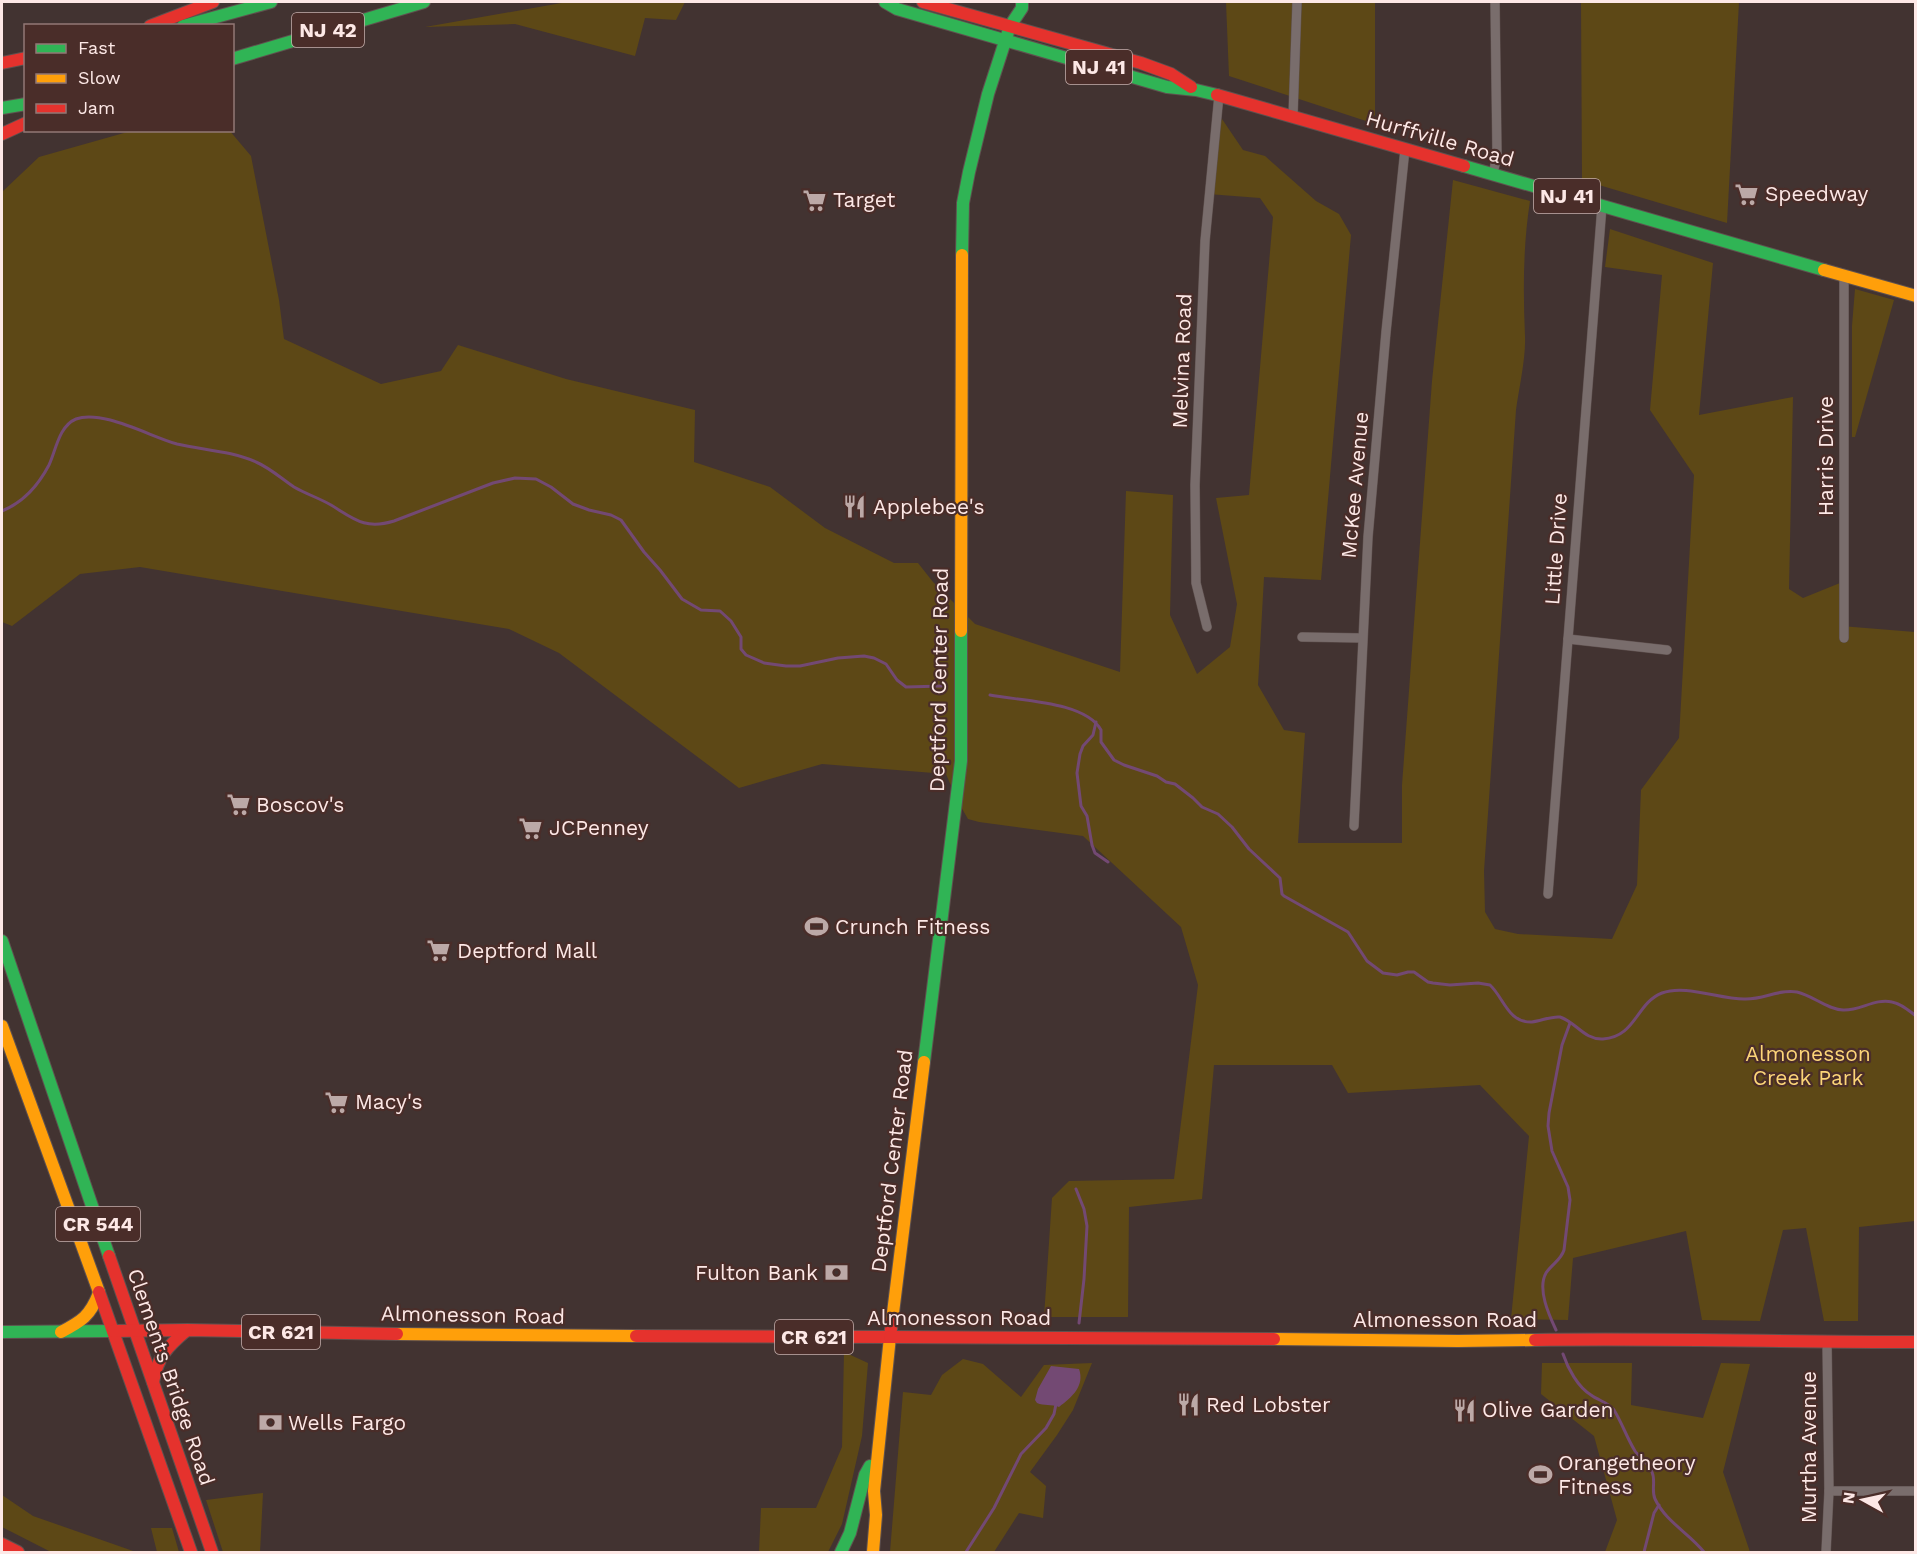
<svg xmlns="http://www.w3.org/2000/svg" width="1917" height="1554" viewBox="0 0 1917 1554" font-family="'Work Sans',sans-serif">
<rect width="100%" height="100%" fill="#423331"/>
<g fill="#5d4816">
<path d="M567,2H685L676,20L645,18L635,56L515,24L425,27Z"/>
<path d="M1226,2H1375V115L1366,121L1229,76Z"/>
<path d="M1581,2H1739L1727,223L1582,180Z"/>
<path d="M1222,119L1243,150L1265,156L1316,201L1339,214L1351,235L1321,580L1264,577L1258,685L1284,730L1305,733L1298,843H1402V785L1432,381L1453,180L1530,201C1523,246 1523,291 1525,336C1526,358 1519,388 1516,410L1484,871L1485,912L1495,929L1518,934L1612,939L1637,885L1641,790L1679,738L1694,475L1650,410L1662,275L1605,267L1610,229L1713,263L1699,415L1793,397L1789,589L1803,598L1840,583L1841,626L1915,632V1221L1859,1227L1858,1321H1824L1806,1228L1783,1230L1760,1321L1702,1320L1686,1231L1573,1258L1568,1320L1511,1319L1529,1136L1480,1085L1348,1093L1332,1065H1214L1202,1199L1129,1207L1128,1317H1044L1052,1198L1069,1181L1174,1179L1198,985L1181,927L1083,836L979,822L968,819L957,800L946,774L822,764L739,788L559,653L509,629L140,567L80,574L12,626L2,622V192L39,157L131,131L229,130L251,156L279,300L284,339L381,384L441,371L458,345L566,379L695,410L694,462L770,487L825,528L894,563H918L933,582L975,624L1120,672L1126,491L1173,495L1170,615L1197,674L1230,647L1237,604L1216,498L1249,495L1273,217L1260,198L1208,194L1212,141Z"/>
<path d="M1855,289L1894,300L1855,437H1852V326Z"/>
<path d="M844,1352L868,1363L862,1436L842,1524L828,1552H759L761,1508H816L842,1447Z"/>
<path d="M963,1359L983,1364L1021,1397L1044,1365L1092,1363L1073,1410L1057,1435L1030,1472L1046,1486L1043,1518L1019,1513L994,1552H890L903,1392L931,1395L942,1375Z"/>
<path d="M1542,1363H1632L1631,1405L1703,1418L1721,1363L1750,1364L1723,1472L1750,1552H1605L1617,1520L1594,1436L1541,1394Z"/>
<path d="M263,1493L260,1552H223L206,1500Z"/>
<path d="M2,1495L33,1516L136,1552H51L2,1527Z"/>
<path d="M151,1528H172L179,1552H157Z"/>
</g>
<path fill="#734973" d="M1051,1366L1079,1369C1085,1386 1072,1397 1059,1407C1051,1404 1044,1406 1037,1403L1035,1400L1038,1389Z"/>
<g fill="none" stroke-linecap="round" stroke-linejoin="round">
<g stroke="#734973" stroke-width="3">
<path d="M2,511C24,502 38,486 49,465C56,450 59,426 76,419C102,409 151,437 177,444C203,450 232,451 256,462C270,468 282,479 294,487C306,494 319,498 331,505C354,519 365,530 394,521L493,483L515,478L536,479L551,487L573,504L589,510L611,515L621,520L644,552L660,570L682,599L701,610L720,611L731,621L741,637V649L746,655L764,663L786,666H800L838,658L864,656L874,658L886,664L897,680L906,687L942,686"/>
<path d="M990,695C1019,701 1085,701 1101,730V742L1114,760L1124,765L1157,776L1166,782L1175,784L1193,798L1202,807L1218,814L1232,827L1249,849L1280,878L1282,894L1284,896L1348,932L1367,961L1383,973L1397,975L1408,972H1414L1428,982L1433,983L1450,985L1478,983L1490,985C1504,998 1508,1023 1532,1022C1541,1021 1551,1016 1560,1017C1576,1022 1584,1040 1603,1039C1636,1037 1636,1003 1662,993C1685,984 1719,999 1744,999C1763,1000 1778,989 1797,992C1814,996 1826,1009 1843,1010C1860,1011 1875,998 1892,1002C1902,1004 1908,1010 1916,1016"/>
<path d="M1096,722L1093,735L1083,746L1080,754L1077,773L1081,806L1087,816L1092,845L1095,853L1108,862"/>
<path d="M1076,1189L1084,1209L1087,1226L1084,1279L1079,1323"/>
<path d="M1556,1330C1549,1315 1537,1289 1546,1273C1552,1264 1561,1260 1564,1250L1570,1200L1568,1187L1552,1151L1548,1126L1549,1113L1562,1045L1570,1023"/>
<path d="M1563,1354C1568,1369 1578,1387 1591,1395C1599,1401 1608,1402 1614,1410C1622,1423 1627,1438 1635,1451C1640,1458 1649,1463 1652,1472C1656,1481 1651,1490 1655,1499C1666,1522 1689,1533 1704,1552"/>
<path d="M966,1552L994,1508L1021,1454L1046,1428L1054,1414L1056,1404"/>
<path d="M1644,1552L1654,1513L1659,1505"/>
</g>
<defs>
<g id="street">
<path d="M1293,116L1297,2"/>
<path d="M1493,175L1497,154L1495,2"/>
<path d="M1844,275V638"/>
<path d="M1207,627L1196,583L1195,485L1205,241L1219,95"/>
<path d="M1302,637L1362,638"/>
<path d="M1568,639L1667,650"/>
<path d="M1354,826L1368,537L1386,332L1405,149"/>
<path d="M1548,894L1602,206"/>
<path d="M1829,1491H1916"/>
<path d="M1826,1552L1829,1491L1827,1342"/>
</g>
<g id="fast">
<path d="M885,2L897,9L1167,87L1196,90L1217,95"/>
<path d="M183,26L271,2"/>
<path d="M1010,26L1022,8V2"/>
<path d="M232,59L424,2"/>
<path d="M2,108L26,104"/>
<path d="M1464,166L1824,270"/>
<path d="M962,255L963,203L969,172L988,94L1010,26"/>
<path d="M2,941L109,1256"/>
<path d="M924,1062L961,761V631"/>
<path d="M2,1332L113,1331"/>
<path d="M841,1552L850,1533L865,1475L870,1466"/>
</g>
<g id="slow">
<path d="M1824,270L1916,296"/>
<path d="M961,631L962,255"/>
<path d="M2,1026L99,1292"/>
<path d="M892,1321L924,1062"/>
<path d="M61,1332C82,1321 90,1316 99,1293"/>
<path d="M397,1334L636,1336"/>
<path d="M1274,1339L1458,1341L1535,1340"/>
<path d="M873,1552L876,1515L874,1491L890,1337"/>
</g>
<g id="jam">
<path d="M923,2L1141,63L1171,74L1191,87"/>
<path d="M150,26L213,2"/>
<path d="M2,63L26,58"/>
<path d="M1217,95L1464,166"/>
<path d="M2,134L26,123"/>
<path d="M109,1256L212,1552"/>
<path d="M99,1292L191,1552"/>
<path d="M113,1331L187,1330L397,1334"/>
<path d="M636,1336L890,1337L892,1321"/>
<path d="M890,1337L1274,1339"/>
<path d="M1535,1340C1662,1338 1789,1342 1916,1342"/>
<path d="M153,1382C158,1356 167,1347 187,1330"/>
<path d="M2,1544L18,1552"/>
</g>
</defs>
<use href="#street" stroke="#5f514f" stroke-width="10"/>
<use href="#fast" stroke="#5f514f" stroke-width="14"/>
<use href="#slow" stroke="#5f514f" stroke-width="14"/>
<use href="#jam" stroke="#5f514f" stroke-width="14"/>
<use href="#street" stroke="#796d6c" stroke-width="9"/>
<use href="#fast" stroke="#30b455" stroke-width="12"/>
<use href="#slow" stroke="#ff9f0a" stroke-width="12"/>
<use href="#jam" stroke="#e5322d" stroke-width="12"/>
</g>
<defs>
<symbol id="supermarket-bare" viewBox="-9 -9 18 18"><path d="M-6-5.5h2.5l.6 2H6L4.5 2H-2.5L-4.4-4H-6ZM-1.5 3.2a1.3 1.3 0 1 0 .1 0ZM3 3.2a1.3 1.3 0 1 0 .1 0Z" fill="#bca9a7" stroke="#4a2d29" stroke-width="2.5" paint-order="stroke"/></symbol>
<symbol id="restaurant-bare" viewBox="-9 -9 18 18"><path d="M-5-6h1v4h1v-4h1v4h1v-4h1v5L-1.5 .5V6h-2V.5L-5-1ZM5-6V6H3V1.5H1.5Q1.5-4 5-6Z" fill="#bca9a7" stroke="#4a2d29" stroke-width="2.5" paint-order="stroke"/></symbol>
<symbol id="stadium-bare" viewBox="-9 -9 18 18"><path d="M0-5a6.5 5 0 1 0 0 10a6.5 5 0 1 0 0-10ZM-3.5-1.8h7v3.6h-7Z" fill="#bca9a7" stroke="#4a2d29" stroke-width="2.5" paint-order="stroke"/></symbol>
<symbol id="bank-bare" viewBox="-9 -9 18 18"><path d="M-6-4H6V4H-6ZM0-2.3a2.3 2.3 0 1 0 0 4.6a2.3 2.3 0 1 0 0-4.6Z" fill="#bca9a7" stroke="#4a2d29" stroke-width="2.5" paint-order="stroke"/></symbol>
</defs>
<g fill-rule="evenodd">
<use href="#supermarket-bare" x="1730" y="178" width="33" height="33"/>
<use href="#supermarket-bare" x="798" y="184" width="33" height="33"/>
<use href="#restaurant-bare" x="838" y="490" width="33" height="33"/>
<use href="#supermarket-bare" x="222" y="788" width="33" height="33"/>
<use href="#supermarket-bare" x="514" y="812" width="33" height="33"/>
<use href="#stadium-bare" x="800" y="910" width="33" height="33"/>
<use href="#supermarket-bare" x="422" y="934" width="33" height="33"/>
<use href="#supermarket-bare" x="320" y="1086" width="33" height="33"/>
<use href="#bank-bare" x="820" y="1256" width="33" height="33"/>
<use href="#restaurant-bare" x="1172" y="1388" width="33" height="33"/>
<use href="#restaurant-bare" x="1448" y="1394" width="33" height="33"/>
<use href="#bank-bare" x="254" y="1406" width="33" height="33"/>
<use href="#stadium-bare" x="1524" y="1458" width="33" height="33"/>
</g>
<g text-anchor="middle" stroke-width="4.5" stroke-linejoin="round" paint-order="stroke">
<g fill="#4a2d29" stroke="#c7b0ad" stroke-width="1.5">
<rect x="292" y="13" width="72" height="34" rx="4.5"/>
<rect x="1066" y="50" width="66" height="34" rx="4.5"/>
<rect x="1534" y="179" width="66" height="34" rx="4.5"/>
<rect x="56" y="1207" width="84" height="34" rx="4.5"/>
<rect x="242" y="1315" width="78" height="34" rx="4.5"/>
<rect x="775" y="1320" width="78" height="34" rx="4.5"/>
</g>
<g font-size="20" font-weight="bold" fill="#fde8e6">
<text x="328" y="37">NJ 42</text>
<text x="1099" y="74">NJ 41</text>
<text x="1567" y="203">NJ 41</text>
<text x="98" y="1231">CR 544</text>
<text x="281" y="1339">CR 621</text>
<text x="814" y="1344">CR 621</text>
</g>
<g font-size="21" fill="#fde8e6" stroke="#4a2d29">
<text transform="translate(1440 139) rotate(16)" y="7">Hurffville Road</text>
<text transform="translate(1182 361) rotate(-88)" y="7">Melvina Road</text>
<text transform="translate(1826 456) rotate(-90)" y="7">Harris Drive</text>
<text transform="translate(1355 485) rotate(-85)" y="7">McKee Avenue</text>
<text transform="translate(1556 549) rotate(-86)" y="7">Little Drive</text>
<text transform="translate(939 680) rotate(-89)" y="7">Deptford Center Road</text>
<text transform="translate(892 1161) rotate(-83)" y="7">Deptford Center Road</text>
<text transform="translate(473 1315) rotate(1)" y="7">Almonesson Road</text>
<text x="959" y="1325">Almonesson Road</text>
<text x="1445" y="1327">Almonesson Road</text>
<text transform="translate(171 1377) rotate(71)" y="7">Clements Bridge Road</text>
<text transform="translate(1809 1447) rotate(-90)" y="7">Murtha Avenue</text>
</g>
<g font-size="21" fill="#fde8e6" stroke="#4a2d29" text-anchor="start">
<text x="1765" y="201">Speedway</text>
<text x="833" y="207">Target</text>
<text x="873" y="514">Applebee's</text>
<text x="256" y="812">Boscov's</text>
<text x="549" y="835">JCPenney</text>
<text x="835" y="934">Crunch Fitness</text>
<text x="457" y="958">Deptford Mall</text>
<text x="355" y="1109">Macy's</text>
<text x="818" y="1280" text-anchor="end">Fulton Bank</text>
<text x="1206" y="1412">Red Lobster</text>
<text x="1482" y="1417">Olive Garden</text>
<text x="288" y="1430">Wells Fargo</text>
<text x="1558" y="1470">Orangetheory<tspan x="1558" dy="24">Fitness</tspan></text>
</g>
<g font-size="21" fill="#fcd578" stroke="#4a2d29">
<text x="1808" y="1061">Almonesson<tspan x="1808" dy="24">Creek Park</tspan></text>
</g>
</g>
<rect width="1917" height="1554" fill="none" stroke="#fde8e6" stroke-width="6"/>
<rect x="24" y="24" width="210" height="108" fill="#4a2d29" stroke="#927875" stroke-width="1.5"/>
<rect x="36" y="44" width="30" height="9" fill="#30b455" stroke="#927875" stroke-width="1.5"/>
<text x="78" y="54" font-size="18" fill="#fde8e6">Fast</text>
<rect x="36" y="74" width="30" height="9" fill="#ff9f0a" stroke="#927875" stroke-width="1.5"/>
<text x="78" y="84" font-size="18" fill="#fde8e6">Slow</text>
<rect x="36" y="104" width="30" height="9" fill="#e5322d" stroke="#927875" stroke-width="1.5"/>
<text x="78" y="114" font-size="18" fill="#fde8e6">Jam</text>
<g transform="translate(1863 1500) rotate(278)" stroke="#4a2d29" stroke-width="4.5" paint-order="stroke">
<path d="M0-4.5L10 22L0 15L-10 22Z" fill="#fde8e6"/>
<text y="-9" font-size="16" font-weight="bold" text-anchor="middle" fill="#fde8e6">N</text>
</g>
</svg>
